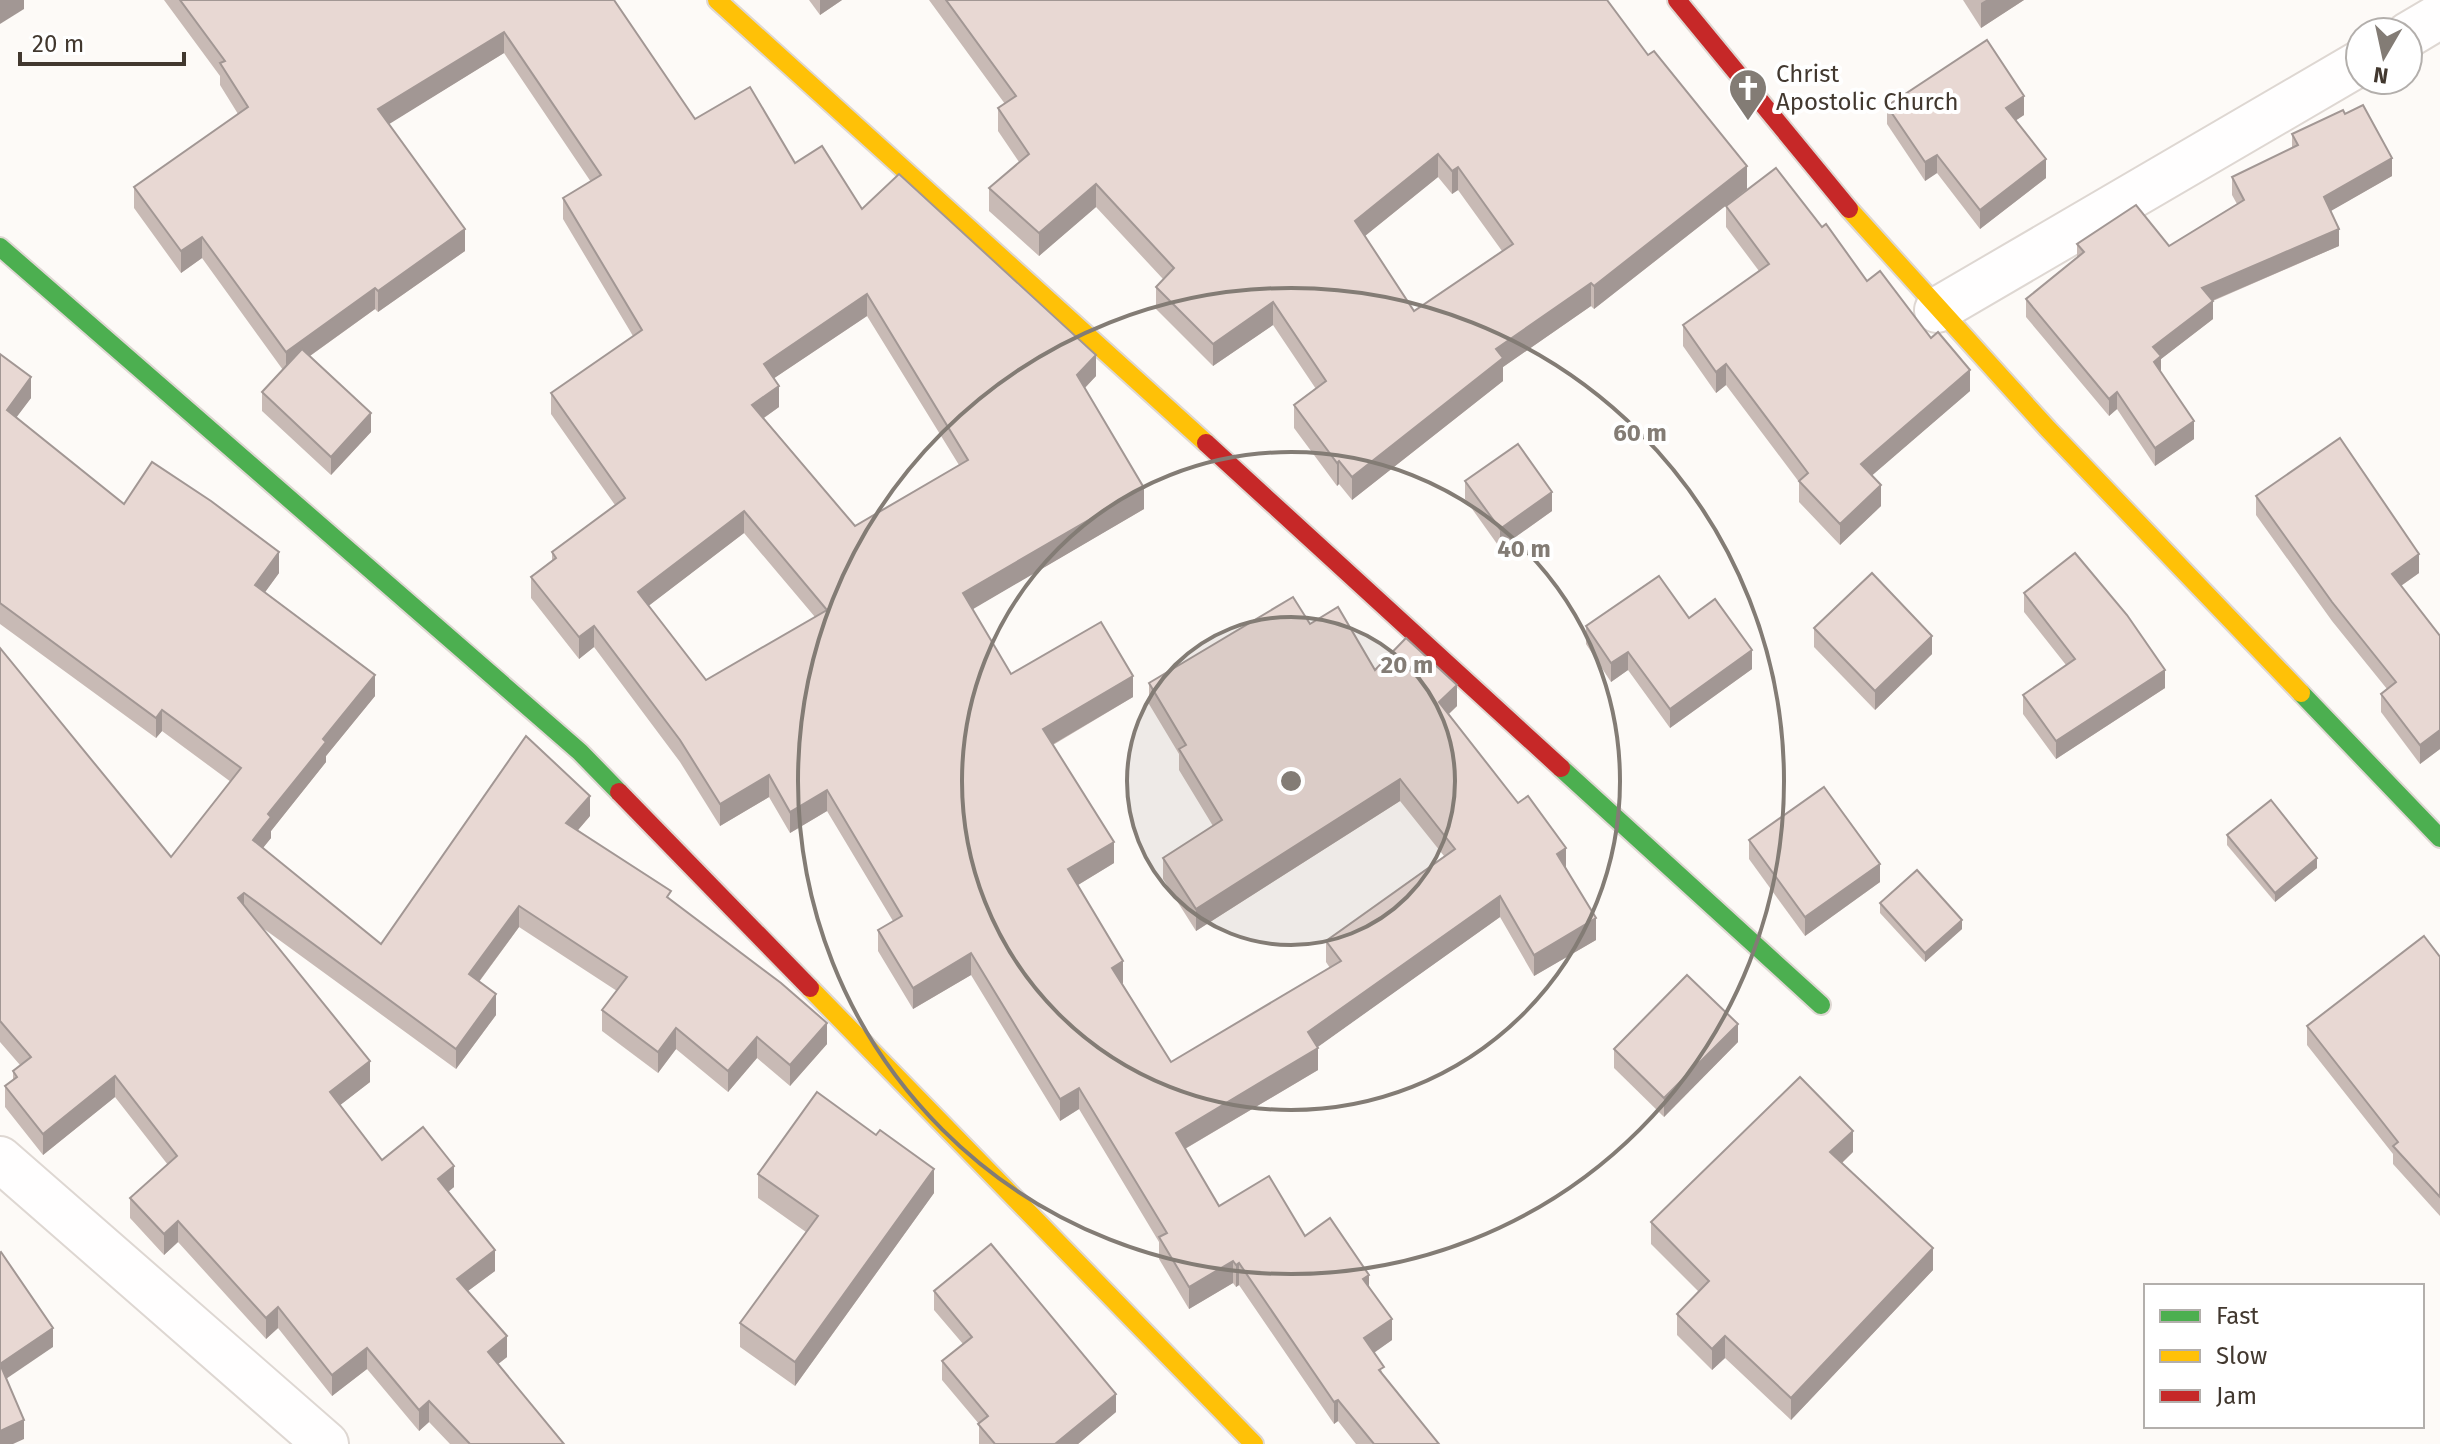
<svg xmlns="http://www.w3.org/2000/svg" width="2440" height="1444" viewBox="0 0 2440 1444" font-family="'Fira Sans',sans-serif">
<rect width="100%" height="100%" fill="#fdfaf7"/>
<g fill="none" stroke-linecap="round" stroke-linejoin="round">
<defs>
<g id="street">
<path d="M2408,35L2440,16"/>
<path d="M1937,310L2360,63"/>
<path d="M0,1159L326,1444"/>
</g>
<g id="fast">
<path d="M0,247L580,752L619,792"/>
<path d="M2301,693L2440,838"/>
<path d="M1561,768L1821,1005"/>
</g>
<g id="slow">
<path d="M717,0L1206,443"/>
<path d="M1849,209L2048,429L2301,693"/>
<path d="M810,988L1254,1444"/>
</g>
<g id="jam">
<path d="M1677,0L1849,209"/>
<path d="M1206,443L1561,768"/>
<path d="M619,792L810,988"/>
</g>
</defs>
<use href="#street" stroke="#ded7d2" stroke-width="48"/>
<use href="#fast" stroke="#ded7d2" stroke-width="22"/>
<use href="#slow" stroke="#ded7d2" stroke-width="22"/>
<use href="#jam" stroke="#ded7d2" stroke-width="22"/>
<use href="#street" stroke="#fffefe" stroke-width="44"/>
<use href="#fast" stroke="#4caf50" stroke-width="18"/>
<use href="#slow" stroke="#ffc107" stroke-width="18"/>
<use href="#jam" stroke="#c62828" stroke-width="18"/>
</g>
<g fill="#c8bab5" fill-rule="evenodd">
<path d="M164,0H614L695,119L795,163L1096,376L1085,388L1144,509L972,609L1011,674L1133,697L1053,745L1114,863L1078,885L1123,983H1122L1171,1062L1330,968L1326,962V941L1444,856L1400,801L1196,931L1163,879V858L1213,826L1179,770V754L1149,704V683L1310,624L1375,670L1457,706L1449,714L1566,868L1596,940L1534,976L1500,917L1317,1047L1318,1070L1185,1149L1219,1206L1305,1236L1369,1286L1392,1340L1374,1352L1384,1377L1439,1444H1356L1338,1421L1334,1424L1239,1285L1236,1287L1233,1283L1189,1309L1159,1259V1242L1079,1109L1060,1121L971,975L913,1009L878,951V930L893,921L827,811L790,833L769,797L720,826L680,762L594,647L579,659L531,598V577L552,560V552L615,505L551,414V393L633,336L563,219V198L591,182L504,53L388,124L465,251L378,312L375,309L310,356L371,432L331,475L262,411V392L283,370L202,258L181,273L134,208V187L238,114L220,85V76ZM867,316L959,465L855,526L764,418L779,407L774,378ZM744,533L815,617L706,680L648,606Z"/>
<path d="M809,0H842L820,15Z"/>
<path d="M929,0H1607L1747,189L1594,309L1591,306L1503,367V381L1352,500L1339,484L1337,486L1294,428V405L1316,389L1273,325L1213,366L1156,309V287L1163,279L1096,207L1039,256L989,211V188L1019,162L998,131V108L1005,104ZM1438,177L1452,194L1458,190L1502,251L1414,311L1365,236Z"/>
<path d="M1963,0H2024L1981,28Z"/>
<path d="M1887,106L2024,115L2016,120L2046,178L1980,229L1937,173L1925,181L1887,124Z"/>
<path d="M2345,114L2392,176L2330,211L2339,246L2213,301V319L2161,359V372L2194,439L2155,466L2117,409L2109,416L2026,317V299L2077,257V244L2169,246L2237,204L2232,195V177L2292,148V134Z"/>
<path d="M1726,206L1822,227L1867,281L1970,391L1872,475L1881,506L1840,545L1799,502V482L1726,385L1716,393L1683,346V325L1759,271L1726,227Z"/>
<path d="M0,354L31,398L16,417L124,504L279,573L265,592L375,696L326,756V762L271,831V838L263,848L381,944L590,816L578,830L671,900L827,1044L790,1086L757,1058L728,1092L676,1049L658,1073L602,1031V1010L617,991L519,927L479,982L496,1015L456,1069L260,926L370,1082L340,1105L382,1160L454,1187L448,1192L495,1271L468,1291L507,1357L498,1364L564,1444H450L429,1422L419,1431L367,1369L332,1396L278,1328L266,1339L178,1242L164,1255L130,1218V1198L168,1165L115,1097L43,1155L5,1107V1086L13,1080V1071L20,1065L0,1042V648L171,857L231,782L162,731L156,738L0,624Z"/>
<path d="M1465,481L1552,511L1500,548L1465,499Z"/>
<path d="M2256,496L2419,573L2401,586L2440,636V749L2420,764L2381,712V694L2387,689L2332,621L2256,515Z"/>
<path d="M2024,593L2165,688L2056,759L2023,714V695L2066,665L2024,612Z"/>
<path d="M1689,618L1752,669L1670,728L1628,670L1611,682L1586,644V626Z"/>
<path d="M1814,628L1932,654L1875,710L1814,647Z"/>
<path d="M2227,835L2317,868L2275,902L2227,845Z"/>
<path d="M1749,840L1880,882L1805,936L1749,859Z"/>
<path d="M1880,903L1962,929L1925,962L1880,913Z"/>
<path d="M2440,957V1216L2393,1164V1154L2307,1045V1026Z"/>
<path d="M1738,1042L1664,1117L1614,1068V1049Z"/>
<path d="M1853,1152L1842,1163L1933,1270L1791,1420L1725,1358L1712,1370L1677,1335V1314L1699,1292L1651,1244V1222Z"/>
<path d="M758,1174L934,1193L795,1386L740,1347V1323L806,1232L758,1198Z"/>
<path d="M934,1291L1116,1412L1078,1444H979V1424L942,1380V1361L963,1344L934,1310Z"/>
</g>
<g fill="#a29794">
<path d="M0,0H24V9L0,24Z"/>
<path d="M820,0H842L820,15Z"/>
<path d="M1986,0H2024L1981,28V3Z"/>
<path d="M504,32V53L378,131V109Z"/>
<path d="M2024,96V115L2006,127V108Z"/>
<path d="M1438,154V177L1355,244V221Z"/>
<path d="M1937,155V173L1925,181V162Z"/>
<path d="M2392,158V176L2324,215V197Z"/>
<path d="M2046,159V178L1980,229V210Z"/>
<path d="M1747,166V189L1594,309V286Z"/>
<path d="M1458,167V190L1452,194V171Z"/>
<path d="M1096,184V207L1039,256V233Z"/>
<path d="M465,229V251L378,312V291Z"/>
<path d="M2339,229V246L2202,305V288Z"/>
<path d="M202,237V258L181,273V251Z"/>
<path d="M1591,283V306L1503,367V381L1352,500V477L1496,349Z"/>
<path d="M375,288V309L286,373V352Z"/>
<path d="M867,294V316L764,385V364Z"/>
<path d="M2213,301V319L2161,359V374L2154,380L2153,347Z"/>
<path d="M1273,302V325L1213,366V344Z"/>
<path d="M1096,355V376L1077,396V375Z"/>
<path d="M1726,364V385L1716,393V372Z"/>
<path d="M1970,370V391L1861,485V464Z"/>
<path d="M31,377V398L7,430V410Z"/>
<path d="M779,386V407L752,426V405Z"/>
<path d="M2117,392V409L2109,416V399Z"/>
<path d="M371,413V432L331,475V457Z"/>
<path d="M2194,421V439L2155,466V448Z"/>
<path d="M1339,461V484L1337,486V463Z"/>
<path d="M1881,485V506L1840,545V524Z"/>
<path d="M1144,488V509L963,615V593Z"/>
<path d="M1552,492V511L1500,548V529Z"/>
<path d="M744,511V533L638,614V592Z"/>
<path d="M279,552V573L255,606V585Z"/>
<path d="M2419,554V573L2392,592V574Z"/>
<path d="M594,626V647L579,659V637Z"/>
<path d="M1932,636V654L1875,710V691Z"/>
<path d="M1752,650V669L1670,728V709Z"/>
<path d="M1628,652V670L1611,682V663Z"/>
<path d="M2165,670V688L2056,759V741Z"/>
<path d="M375,675V696L326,756V762L271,831V838L253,860V840L268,814L323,739Z"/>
<path d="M1133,676V697L1043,750V729Z"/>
<path d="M1457,685V706L1439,723V702Z"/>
<path d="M162,710V731L156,738V718Z"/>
<path d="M2440,730V749L2420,764V745Z"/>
<path d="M769,775V797L720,826V804Z"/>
<path d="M1400,779V801L1196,931V909Z"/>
<path d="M827,790V811L790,833V812Z"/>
<path d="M590,796V816L566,844V823Z"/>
<path d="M1114,842V863L1068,891V869Z"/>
<path d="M1566,848V870L1557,854Z"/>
<path d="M2317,858V868L2275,902V893Z"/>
<path d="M1880,864V882L1805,936V917Z"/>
<path d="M244,893V914L238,898Z"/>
<path d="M1500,896V917L1308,1054V1032Z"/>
<path d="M519,906V927L469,995V974Z"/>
<path d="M1596,918V940L1534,976V955Z"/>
<path d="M1962,920V929L1925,962V953Z"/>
<path d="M971,953V975L913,1009V988Z"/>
<path d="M1123,961V983L1112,989V968Z"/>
<path d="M496,994V1015L456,1069V1049Z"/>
<path d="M827,1023V1044L790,1086V1065Z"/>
<path d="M1738,1024V1042L1664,1117V1098Z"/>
<path d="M676,1028V1049L658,1073V1052Z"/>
<path d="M757,1037V1058L728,1092V1071Z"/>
<path d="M1318,1048V1070L1176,1154V1133Z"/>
<path d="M370,1061V1082L330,1113V1092Z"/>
<path d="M115,1076V1097L43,1155V1134Z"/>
<path d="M1079,1088V1109L1060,1121V1099Z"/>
<path d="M1853,1131V1152L1830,1174V1152Z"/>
<path d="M454,1166V1187L438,1200V1179Z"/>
<path d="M934,1169V1193L795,1386V1362Z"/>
<path d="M178,1221V1242L164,1255V1234Z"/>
<path d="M1933,1248V1270L1791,1420V1398Z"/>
<path d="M495,1250V1271L457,1299V1279Z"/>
<path d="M1233,1261V1283L1189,1309V1287Z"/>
<path d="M1239,1263V1285L1236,1287V1265Z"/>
<path d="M1369,1275V1297L1363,1279Z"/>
<path d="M278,1307V1328L266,1339V1318Z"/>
<path d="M1392,1319V1340L1364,1360V1338Z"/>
<path d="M53,1328V1347L0,1383V1364Z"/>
<path d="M507,1336V1357L488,1372V1352Z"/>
<path d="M1725,1336V1358L1712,1370V1349Z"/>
<path d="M367,1348V1369L332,1396V1375Z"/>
<path d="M1116,1394V1412L1078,1444H1055Z"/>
<path d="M1338,1400V1421L1334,1424V1402Z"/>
<path d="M429,1401V1422L419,1431V1410Z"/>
<path d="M24,1420V1439L13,1444H0V1431Z"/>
</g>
<g fill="#e8d8d3" stroke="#a29794" stroke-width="2" fill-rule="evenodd">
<path d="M180,0H614L695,119L750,87L795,163L822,146L862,209L899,174L1096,355L1077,375L1144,488L963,593L1011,674L1101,622L1133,676L1043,729L1114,842L1068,869L1123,961L1112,968L1171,1062L1341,961L1326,941L1455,849L1400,779L1196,909L1163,858L1222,820L1179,749L1186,745L1149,683L1293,597L1310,624L1338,607L1375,670L1406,638L1457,685L1439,702L1518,803L1528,796L1566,848L1557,854L1596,918L1534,955L1500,896L1308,1032L1318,1048L1176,1133L1219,1206L1269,1176L1305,1236L1330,1218L1369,1275L1363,1279L1392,1319L1364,1338L1384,1367L1379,1370L1439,1444H1374L1338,1400L1334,1402L1239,1263L1236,1265L1233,1261L1189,1287L1159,1237L1167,1233L1079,1088L1060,1099L971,953L913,988L878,930L902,916L827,790L790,812L769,775L720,804L680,740L594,626L579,637L531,577L556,558L552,552L625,498L551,393L642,330L563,198L601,175L504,32L378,109L465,229L378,291L375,288L286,352L202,237L181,251L134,187L248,107L220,63L225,61ZM867,294L968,460L855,526L752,405L779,386L764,364ZM744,511L827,610L706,680L638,592Z"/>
<path d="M946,0H1607L1648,55L1654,51L1747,166L1594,286L1591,283L1496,349L1503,358L1352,477L1339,461L1337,463L1294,405L1326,381L1273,302L1213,344L1156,287L1174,268L1096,184L1039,233L989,188L1029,154L998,108L1016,96ZM1438,154L1452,171L1458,167L1513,244L1414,311L1355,221Z"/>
<path d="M1987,40L2024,96L2006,108L2046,159L1980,210L1937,155L1925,162L1887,106Z"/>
<path d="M2363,105L2392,158L2324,197L2339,229L2202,288L2213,301L2153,347L2161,356L2154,362L2194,421L2155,448L2117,392L2109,399L2026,299L2084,252L2077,244L2136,205L2169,246L2244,200L2232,177L2298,145L2292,134L2343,110L2345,114Z"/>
<path d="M1776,168L1822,227L1826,224L1867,281L1880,271L1931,338L1938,332L1970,370L1861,464L1881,485L1840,524L1799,481L1808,473L1726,364L1716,372L1683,325L1769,264L1726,206Z"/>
<path d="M302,349L371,413L331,457L262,392Z"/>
<path d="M0,354L31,377L7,410L124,504L152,462L211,501L279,552L255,585L375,675L323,739L326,742L268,814L271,817L253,840L381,944L526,736L590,796L566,823L671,891L667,897L781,983L827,1023L790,1065L757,1037L728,1071L676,1028L658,1052L602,1010L627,977L519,906L469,974L496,994L456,1049L244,893L238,898L370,1061L330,1092L382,1160L423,1127L454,1166L438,1179L495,1250L457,1279L507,1336L488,1352L564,1444H470L429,1401L419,1410L367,1348L332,1375L278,1307L266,1318L178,1221L164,1234L130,1198L177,1156L115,1076L43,1134L5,1086L17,1077L13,1071L31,1057L0,1021V648L171,857L241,768L162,710L156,718L0,603Z"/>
<path d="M2340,438L2419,554L2392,574L2440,636V730L2420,745L2381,694L2396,682L2332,602L2256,496Z"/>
<path d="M1518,444L1552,492L1500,529L1465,481Z"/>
<path d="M2075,553L2127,615L2165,670L2056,741L2023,695L2075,659L2024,593Z"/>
<path d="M1872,573L1932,636L1875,691L1814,628Z"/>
<path d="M1659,576L1689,618L1715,599L1752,650L1670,709L1628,652L1611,663L1586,626Z"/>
<path d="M1824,787L1880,864L1805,917L1749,840Z"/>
<path d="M2271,800L2317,858L2275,893L2227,835Z"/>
<path d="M1917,870L1962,920L1925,953L1880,903Z"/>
<path d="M2424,936L2440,957V1197L2393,1146L2398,1142L2307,1026Z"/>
<path d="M1687,975L1738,1024L1664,1098L1614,1049Z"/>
<path d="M1800,1077L1853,1131L1830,1152L1933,1248L1791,1398L1725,1336L1712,1349L1677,1314L1709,1281L1651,1222Z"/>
<path d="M817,1092L876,1135L880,1130L934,1169L795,1362L740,1323L818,1216L758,1174Z"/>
<path d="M991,1244L1116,1394L1055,1444H995L978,1424L988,1416L942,1361L972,1337L934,1291Z"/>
<path d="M1,1252L53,1328L0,1364L24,1420L0,1431V1253Z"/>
</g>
<circle cx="1291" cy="781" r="164" fill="#837c75" fill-opacity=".12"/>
<g fill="none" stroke="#837c75" stroke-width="4">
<circle cx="1291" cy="781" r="164"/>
<circle cx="1291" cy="781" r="329"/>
<circle cx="1291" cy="781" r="493"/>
</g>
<defs>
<symbol id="church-pin" viewBox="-11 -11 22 30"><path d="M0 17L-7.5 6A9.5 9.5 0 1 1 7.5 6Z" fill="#837c75" stroke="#fff"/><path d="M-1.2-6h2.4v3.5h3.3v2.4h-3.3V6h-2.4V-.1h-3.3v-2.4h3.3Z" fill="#fff"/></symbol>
</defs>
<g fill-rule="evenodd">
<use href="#church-pin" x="1726" y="66" width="44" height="60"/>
</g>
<g text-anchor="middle" stroke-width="8" stroke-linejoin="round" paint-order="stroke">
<g font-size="24" fill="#42382f" stroke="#fff" text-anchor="start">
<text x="1776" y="82">Christ<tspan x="1776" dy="28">Apostolic Church</tspan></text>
</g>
</g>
<circle cx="1291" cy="781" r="12" fill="#837c75" stroke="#fff" stroke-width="4"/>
<g font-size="24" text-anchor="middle" font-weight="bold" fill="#837c75" stroke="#fff" stroke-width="8" stroke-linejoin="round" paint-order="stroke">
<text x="1640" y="441">60 m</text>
<text x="1524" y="557">40 m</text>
<text x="1407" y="673">20 m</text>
</g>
<rect x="2144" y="1284" width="280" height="144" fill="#ffffff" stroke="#b3afac" stroke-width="2"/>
<rect x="2160" y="1310" width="40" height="12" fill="#4caf50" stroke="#b3afac" stroke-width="2"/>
<text x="2216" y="1324" font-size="24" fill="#42382f">Fast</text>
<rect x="2160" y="1350" width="40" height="12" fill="#ffc107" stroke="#b3afac" stroke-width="2"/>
<text x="2216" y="1364" font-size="24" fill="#42382f">Slow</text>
<rect x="2160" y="1390" width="40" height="12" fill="#c62828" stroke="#b3afac" stroke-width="2"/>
<text x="2216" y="1404" font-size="24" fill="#42382f">Jam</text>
<g transform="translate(2384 56) rotate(189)"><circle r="38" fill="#ffffff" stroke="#b3afac" stroke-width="2"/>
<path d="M0-6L14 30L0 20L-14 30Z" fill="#837c75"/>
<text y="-12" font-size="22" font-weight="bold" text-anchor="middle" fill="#42382f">N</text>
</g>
<path d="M20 52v12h164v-12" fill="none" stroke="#42382f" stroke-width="4"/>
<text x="32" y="52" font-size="24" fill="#42382f" stroke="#ffffff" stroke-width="6" paint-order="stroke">20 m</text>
</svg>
